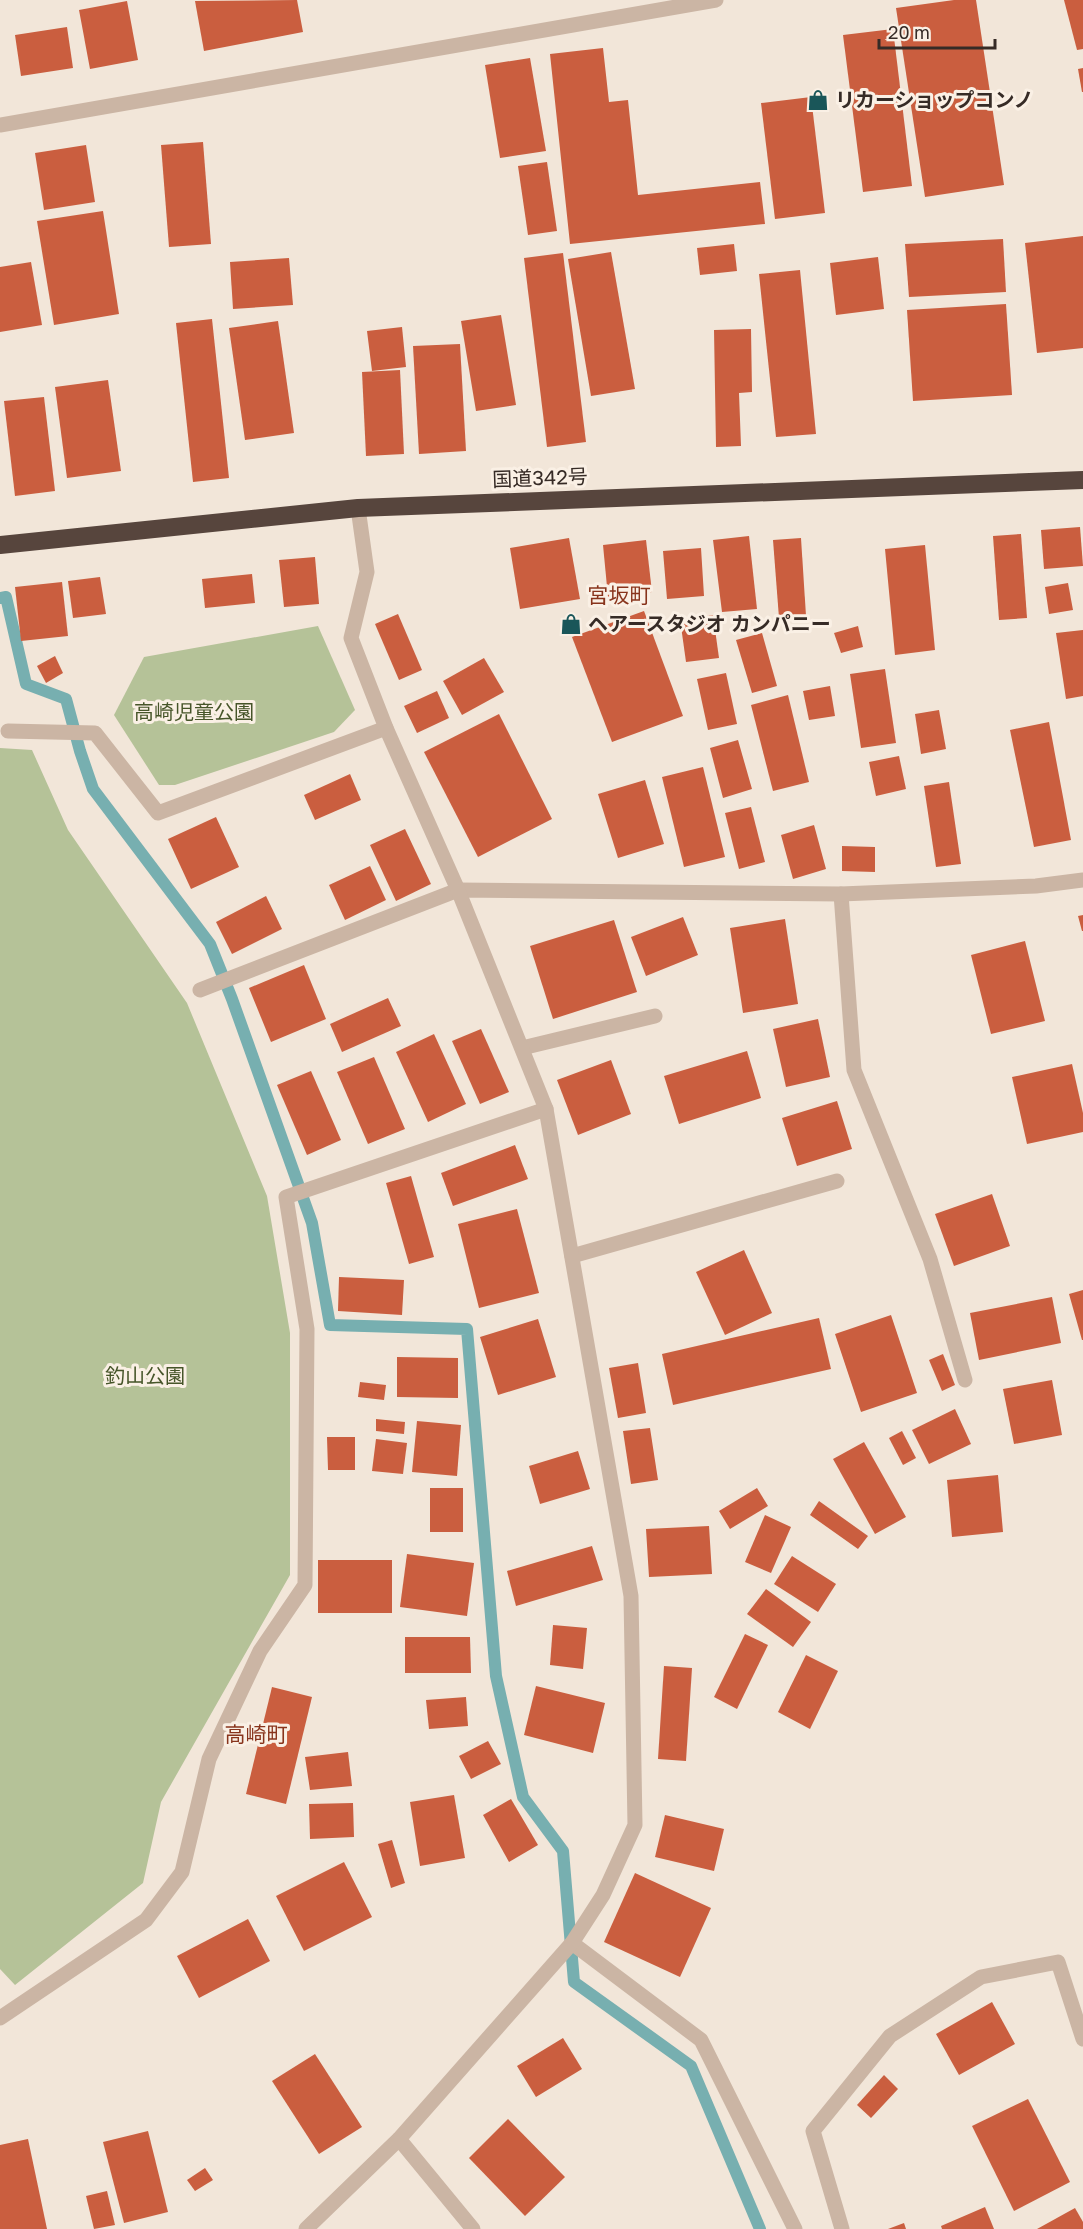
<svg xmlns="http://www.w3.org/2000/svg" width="1083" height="2229" viewBox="0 0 1083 2229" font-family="'Golos Text','Noto Sans JP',sans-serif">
<rect width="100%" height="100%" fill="#f2e6d9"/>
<g fill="#b5c298">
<path d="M318,626L355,710L334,732L175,785H159L114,715L144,657Z"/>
<path d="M0,748L32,750L68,830L187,1003L267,1196L290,1333V1575L161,1802L143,1883L15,1985L0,1969Z"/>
</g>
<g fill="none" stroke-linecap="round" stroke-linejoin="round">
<path stroke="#77afb0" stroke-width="12" d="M0,598L6,597L26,684L66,699L80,751L93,789L210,944L232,999L312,1223L330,1325L467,1329L496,1676L523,1797L563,1851L574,1982L691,2066L760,2229"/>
</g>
<g fill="#ca5e3f">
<path d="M297,0L303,32L204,51L195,1Z"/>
<path d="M954,0H976L1004,185L925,197L896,8Z"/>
<path d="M1064,0H1083V49L1077,50Z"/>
<path d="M127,1L138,60L90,69L79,10Z"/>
<path d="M67,27L73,68L21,76L15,35Z"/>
<path d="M893,29L912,186L863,192L843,35Z"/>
<path d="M603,48L609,102L628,100L638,195L760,182L765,224L570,244L550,54Z"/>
<path d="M530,58L546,151L500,158L485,65Z"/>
<path d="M1083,68V92H1082L1078,69Z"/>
<path d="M811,97L825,213L775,219L761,103Z"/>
<path d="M203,142L211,244L169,247L161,145Z"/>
<path d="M86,145L95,202L44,210L35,153Z"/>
<path d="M547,162L557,231L528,235L518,166Z"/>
<path d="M103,211L119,314L54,325L37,221Z"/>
<path d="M1083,236V348L1037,353L1025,243Z"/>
<path d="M1003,239L1006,292L909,297L905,244Z"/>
<path d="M734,244L737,271L700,275L697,248Z"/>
<path d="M611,252L635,389L591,396L568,259Z"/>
<path d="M563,253L586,442L547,447L524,258Z"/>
<path d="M878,257L884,309L836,315L830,263Z"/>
<path d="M289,258L293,305L233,309L230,262Z"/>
<path d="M31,262L42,325L0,332V267Z"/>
<path d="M800,270L816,434L776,437L759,274Z"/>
<path d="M1006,304L1012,395L913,401L907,310Z"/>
<path d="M501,315L516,405L476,411L461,321Z"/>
<path d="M212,319L229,478L193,482L176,323Z"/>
<path d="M278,321L294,433L245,440L229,328Z"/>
<path d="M402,327L406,367L372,371L367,331Z"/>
<path d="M751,329L752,392L739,393L741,446L716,447L714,330Z"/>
<path d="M460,344L466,451L419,454L413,346Z"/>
<path d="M400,370L404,454L366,456L362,372Z"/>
<path d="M108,380L121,471L67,478L55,387Z"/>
<path d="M44,397L55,491L15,496L4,401Z"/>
<path d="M1080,527L1083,566L1044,569L1041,530Z"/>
<path d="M1021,534L1027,618L999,620L993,536Z"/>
<path d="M749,536L757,609L722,612L713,540Z"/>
<path d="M569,538L580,599L520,609L510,548Z"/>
<path d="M801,538L806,616L779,618L773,540Z"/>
<path d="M646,540L652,592L608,597L603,545Z"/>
<path d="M925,545L935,650L895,655L885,549Z"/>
<path d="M701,548L704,596L667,599L663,551Z"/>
<path d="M315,557L319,604L284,607L279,560Z"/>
<path d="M252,574L255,603L205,608L202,579Z"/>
<path d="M100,577L106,614L73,618L68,581Z"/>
<path d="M62,582L68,636L21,641L15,587Z"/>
<path d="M1068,583L1073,610L1049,614L1045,587Z"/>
<path d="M644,611L683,716L612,742L572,637Z"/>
<path d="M398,614L422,670L399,680L375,624Z"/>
<path d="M713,615L719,658L686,662L680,619Z"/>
<path d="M858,626L863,647L841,653L834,633Z"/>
<path d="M1083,630V696L1066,699L1056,633Z"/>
<path d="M762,633L777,686L752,693L736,640Z"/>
<path d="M55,656L63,673L46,683L37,666Z"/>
<path d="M484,658L504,692L462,715L443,681Z"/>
<path d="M885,669L896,743L861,748L850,674Z"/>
<path d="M726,673L737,724L708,730L697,679Z"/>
<path d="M830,686L835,716L809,720L803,691Z"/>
<path d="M437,691L449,718L417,733L404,706Z"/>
<path d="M788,695L809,782L773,791L751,705Z"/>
<path d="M939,710L946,749L921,754L915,714Z"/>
<path d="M499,714L552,819L478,857L424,752Z"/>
<path d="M1049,722L1071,840L1034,847L1010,730Z"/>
<path d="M738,740L752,789L723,798L710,748Z"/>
<path d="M899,756L906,789L876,796L869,762Z"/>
<path d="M703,767L725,857L684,867L662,777Z"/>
<path d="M350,774L361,800L315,820L304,795Z"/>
<path d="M645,780L664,844L618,858L598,794Z"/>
<path d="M949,782L961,864L936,867L924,786Z"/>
<path d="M751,807L765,862L739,869L725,813Z"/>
<path d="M216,817L239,867L191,889L168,839Z"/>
<path d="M814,825L826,869L793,879L781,835Z"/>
<path d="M405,829L431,884L396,901L370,845Z"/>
<path d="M842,846L875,847V872L842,871Z"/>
<path d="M370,866L386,900L345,920L329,885Z"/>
<path d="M266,896L282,929L232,954L216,922Z"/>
<path d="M1083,915V931H1082L1078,916Z"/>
<path d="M683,917L698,955L646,976L631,937Z"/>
<path d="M785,919L798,1004L743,1013L730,928Z"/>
<path d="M614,920L637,992L553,1019L530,946Z"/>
<path d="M1025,941L1045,1021L991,1034L971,955Z"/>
<path d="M304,965L326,1019L271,1042L249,988Z"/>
<path d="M388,998L401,1026L342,1052L330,1024Z"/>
<path d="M818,1019L830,1077L786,1087L773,1029Z"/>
<path d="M481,1029L509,1092L480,1104L452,1041Z"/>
<path d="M434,1034L466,1104L428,1122L396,1052Z"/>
<path d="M747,1051L761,1098L679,1124L664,1076Z"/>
<path d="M374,1057L405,1129L368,1144L337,1072Z"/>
<path d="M611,1060L631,1114L578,1135L557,1080Z"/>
<path d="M1072,1064L1083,1113V1132L1027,1144L1012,1077Z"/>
<path d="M311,1071L341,1140L307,1155L277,1085Z"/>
<path d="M837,1101L852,1149L797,1166L782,1118Z"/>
<path d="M515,1145L528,1179L453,1206L441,1173Z"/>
<path d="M411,1176L434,1257L409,1264L386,1183Z"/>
<path d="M992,1194L1010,1246L954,1266L935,1214Z"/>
<path d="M517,1209L539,1293L479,1308L458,1224Z"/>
<path d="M744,1250L772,1313L725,1335L696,1272Z"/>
<path d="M339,1277L404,1280L402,1315L338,1311Z"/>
<path d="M1083,1290V1340H1082L1069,1294Z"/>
<path d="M1052,1297L1061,1343L979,1360L970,1313Z"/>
<path d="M891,1315L917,1393L861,1412L835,1334Z"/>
<path d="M819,1318L831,1369L673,1405L662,1354Z"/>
<path d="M538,1319L556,1377L498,1395L480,1337Z"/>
<path d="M943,1354L955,1385L942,1391L929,1360Z"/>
<path d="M397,1357L458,1358V1398L397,1397Z"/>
<path d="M638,1363L646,1413L618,1418L609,1368Z"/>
<path d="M1052,1380L1062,1435L1014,1444L1003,1389Z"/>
<path d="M360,1382L386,1385L384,1400L358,1397Z"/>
<path d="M955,1409L971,1444L929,1464L912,1430Z"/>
<path d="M376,1419L405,1422L404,1434L376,1431Z"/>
<path d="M417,1421L461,1425L457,1476L412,1472Z"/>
<path d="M650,1428L658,1480L631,1484L623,1431Z"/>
<path d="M902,1431L916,1458L903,1465L889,1438Z"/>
<path d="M327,1437H355V1470H328Z"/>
<path d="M376,1439L407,1443L403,1474L372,1471Z"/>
<path d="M864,1442L906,1517L875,1534L833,1459Z"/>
<path d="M578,1451L590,1489L540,1504L529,1466Z"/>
<path d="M998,1475L1003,1532L952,1537L947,1480Z"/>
<rect x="430" y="1488" width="33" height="44"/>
<path d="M757,1488L768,1506L730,1529L719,1511Z"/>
<path d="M819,1501L868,1536L858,1549L810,1515Z"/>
<path d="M765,1515L791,1527L771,1573L745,1562Z"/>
<path d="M709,1526L712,1574L649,1577L646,1529Z"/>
<path d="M592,1546L603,1580L516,1606L507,1571Z"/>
<path d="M407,1554L474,1563L467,1616L400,1607Z"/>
<path d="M792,1556L836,1584L818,1612L774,1584Z"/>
<rect x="318" y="1560" width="74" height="53"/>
<path d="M766,1589L811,1622L793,1647L747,1614Z"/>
<path d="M553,1625L587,1628L583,1669L550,1665Z"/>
<path d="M745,1634L768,1645L737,1709L714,1697Z"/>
<path d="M405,1637H470L471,1673H405Z"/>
<path d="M806,1655L838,1671L810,1729L778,1712Z"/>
<path d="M664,1666L692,1668L686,1761L658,1759Z"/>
<path d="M536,1686L605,1703L593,1753L524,1735Z"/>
<path d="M272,1687L312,1697L286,1804L246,1794Z"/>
<path d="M466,1697L468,1726L429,1729L426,1700Z"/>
<path d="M488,1741L501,1764L471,1779L459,1756Z"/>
<path d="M348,1752L352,1786L310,1790L305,1757Z"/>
<path d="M454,1795L465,1858L420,1866L410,1802Z"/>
<path d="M511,1799L538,1845L509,1862L483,1815Z"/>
<path d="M353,1803L354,1837L310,1839L309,1804Z"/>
<path d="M665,1815L724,1829L714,1871L655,1857Z"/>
<path d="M392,1840L405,1883L391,1888L378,1844Z"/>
<path d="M344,1862L372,1917L304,1951L276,1896Z"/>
<path d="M635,1873L711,1908L680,1977L604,1942Z"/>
<path d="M248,1919L270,1961L199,1998L177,1956Z"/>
<path d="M992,2002L1015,2044L959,2075L936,2034Z"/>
<path d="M563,2038L582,2069L536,2097L517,2066Z"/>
<path d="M315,2054L362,2127L319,2154L272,2081Z"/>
<path d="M884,2075L898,2089L871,2118L857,2105Z"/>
<path d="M1028,2099L1070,2182L1014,2211L972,2126Z"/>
<path d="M508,2119L565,2177L525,2216L469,2158Z"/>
<path d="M148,2131L168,2212L124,2223L103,2142Z"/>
<path d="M28,2139L47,2229H0V2145Z"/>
<path d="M205,2168L213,2180L195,2191L187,2180Z"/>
<path d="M107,2191L115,2225L94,2229L86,2196Z"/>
<path d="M985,2207L994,2229H942L941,2226Z"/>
<path d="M1075,2208L1083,2222V2229H1037Z"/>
<path d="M904,2223L906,2229H888Z"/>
</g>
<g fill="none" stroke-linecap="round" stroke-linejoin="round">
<g stroke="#cbb5a4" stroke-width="15">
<path d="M0,125L716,0"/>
<path d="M8,731L95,733L158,813L386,728"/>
<path d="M841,894L854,1070L930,1259L965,1380"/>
<path d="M200,990L458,890L841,894L1036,886L1083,880"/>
<path d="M522,1048L655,1016"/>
<path d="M572,1256L837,1181"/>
<path d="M572,1943L701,2040L795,2229"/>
<path d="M0,2018L146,1920L182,1872L209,1759L260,1651L305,1585L307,1329L286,1197L546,1109"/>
<path d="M399,2139L473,2229"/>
<path d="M306,2229L399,2139L572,1943L603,1895L635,1825L631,1596L546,1109L458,890L386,728L351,638L367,572L358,508"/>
<path d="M842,2229L813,2131L890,2036L981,1977L1058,1962L1083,2039"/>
</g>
<path stroke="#57453d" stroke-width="18" d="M0,545L358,508L1083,480"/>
</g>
<defs>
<symbol id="shop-bare" viewBox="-9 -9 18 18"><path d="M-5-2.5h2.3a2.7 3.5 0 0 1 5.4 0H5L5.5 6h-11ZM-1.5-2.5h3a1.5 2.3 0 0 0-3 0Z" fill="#1a5659" stroke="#faf0e5" stroke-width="2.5" paint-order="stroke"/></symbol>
</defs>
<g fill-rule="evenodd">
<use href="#shop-bare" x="803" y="85" width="30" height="30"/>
<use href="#shop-bare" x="556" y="609" width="30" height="30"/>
</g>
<g text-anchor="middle" stroke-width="6" stroke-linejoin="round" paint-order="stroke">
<g font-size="20" font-weight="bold" fill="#362b26" stroke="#faf0e5" text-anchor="start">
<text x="835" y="107">リカーショップコンノ</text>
<text x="588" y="631">ヘアースタジオ カンパニー</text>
</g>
<g font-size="20" fill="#362b26" stroke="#faf0e5">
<text transform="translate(540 478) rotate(-2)" y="7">国道342号</text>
</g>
<g font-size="20" fill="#465529" stroke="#faf0e5">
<text x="194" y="719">高崎児童公園</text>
<text x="145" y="1383">釣山公園</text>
</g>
<g font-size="21" fill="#88341c" stroke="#faf0e5">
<text x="619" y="603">宮坂町</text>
<text x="256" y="1742">高崎町</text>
</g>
</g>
<path d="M879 39v9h116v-9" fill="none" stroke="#362b26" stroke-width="3"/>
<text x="888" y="39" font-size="18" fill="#362b26" stroke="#faf0e5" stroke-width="4.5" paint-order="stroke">20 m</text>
</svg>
